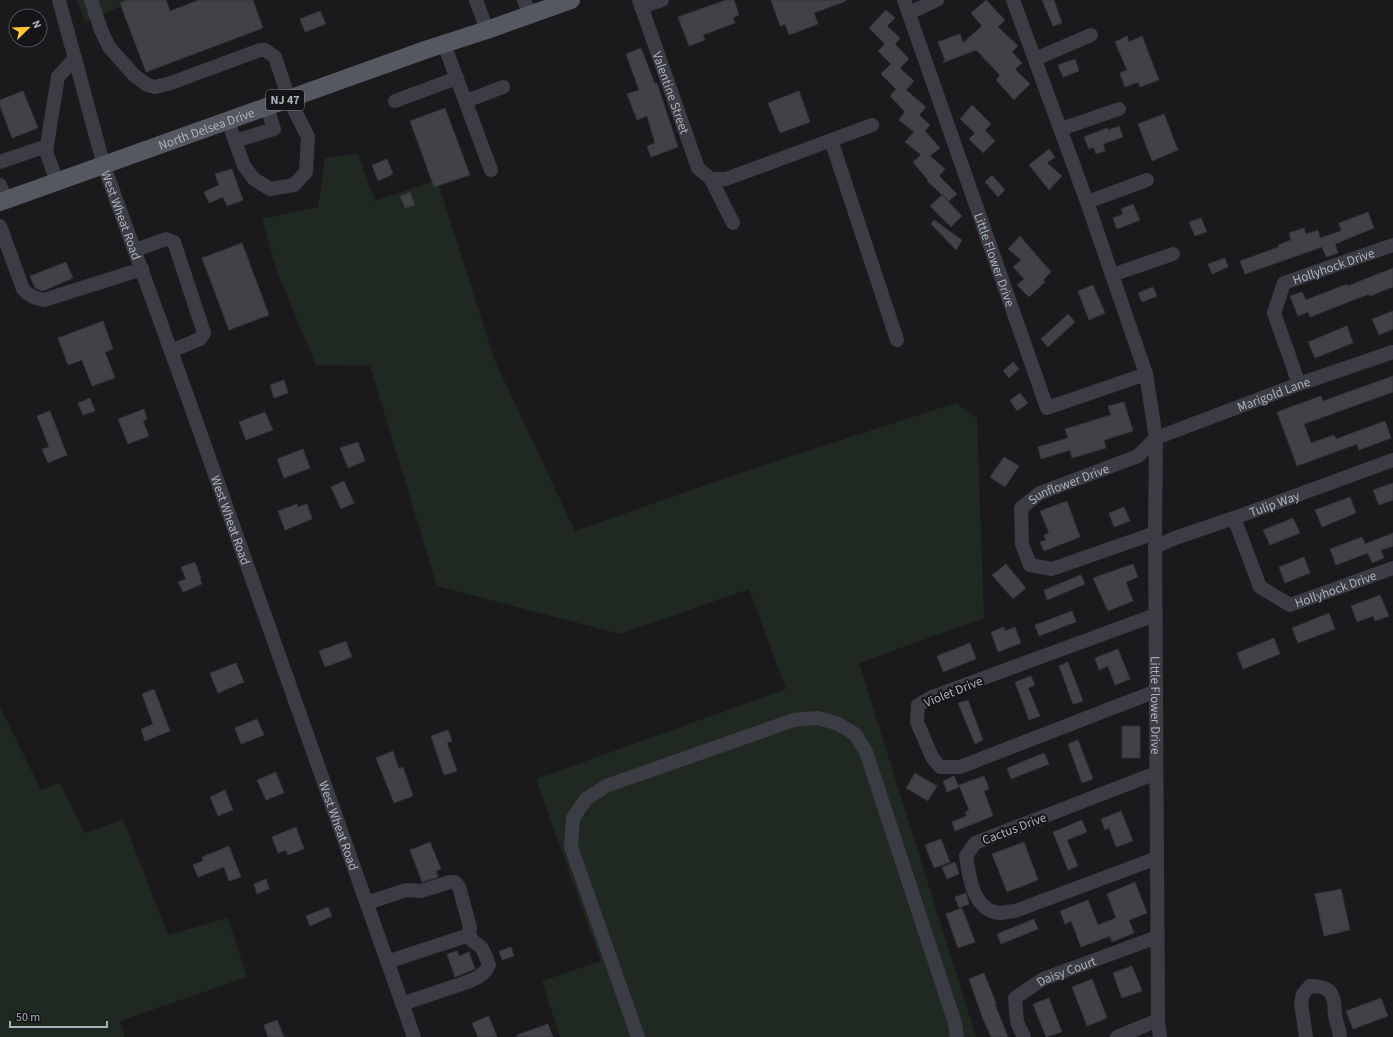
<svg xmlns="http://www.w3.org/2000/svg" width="1393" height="1037" viewBox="0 0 1393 1037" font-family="'Source Sans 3',sans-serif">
<rect width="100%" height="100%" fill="#1a1a1d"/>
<g fill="#1f2921">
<path d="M77,0H136L85,22Z"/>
<path d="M358,154L375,201L437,180L495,361L575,531L752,469L956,403L977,418L984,618L859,663L976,1037H560L542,981L601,961L536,779L786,689L749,589L620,634L437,586L370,366L316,365L277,271L262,219L318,207L325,158Z"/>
<path d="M0,707L41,790L60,783L85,833L123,819L168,935L228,918L247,977L120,1021L125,1037H0Z"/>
</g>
<g fill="#414247" stroke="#343439">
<path d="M127,0H166L170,11L199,0H253L263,28L146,72L120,3Z"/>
<path d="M726,0H734L739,15L733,18L735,23L703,35L705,40L689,46L678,17Z"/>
<path d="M771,0H846V1L814,13L818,24L789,35L785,24L780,26Z"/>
<path d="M986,0L1005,20L998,27L1018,46L1012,52L1022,63L1015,69L1030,84L1014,100L996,80L1000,75L976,50L942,63L945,60L938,42L960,34L963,43L982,26L971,13Z"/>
<path d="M1042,0H1054L1062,23L1053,26Z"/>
<path d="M886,10L895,18L887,26L900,38L895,44L909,59L900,68L914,81L906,90L926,107L919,115L930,125L925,131L940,148L930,156L945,169L939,176L957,194L949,201L927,181L928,180L913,162L921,155L905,142L914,132L899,120L905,112L890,96L896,89L881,74L891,64L878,51L885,44L869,28Z"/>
<path d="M320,11L326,24L305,32L300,19Z"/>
<path d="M1127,36L1129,42L1142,36L1159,80L1140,87L1138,82L1125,87L1120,73L1127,70L1115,42Z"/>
<path d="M641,48L655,84L657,83L678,147L651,157L647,146L655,143L647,116L637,120L627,94L639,90L626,54Z"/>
<path d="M1075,59L1079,71L1063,77L1058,65Z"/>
<path d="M23,91L38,128L12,138L0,106V100Z"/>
<path d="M799,91L810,122L780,133L768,103Z"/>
<path d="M972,105L991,124L985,130L995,141L983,153L969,139L975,133L960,119Z"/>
<path d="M445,108L470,175L434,187L410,121Z"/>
<path d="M1164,114L1178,150L1152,161L1138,124Z"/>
<path d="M1119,126L1123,137L1103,144L1105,151L1096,154L1094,147L1089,149L1084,137L1107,128L1108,130Z"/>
<path d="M1049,149L1055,157L1047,163L1062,176L1049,190L1029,165Z"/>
<path d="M387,159L393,174L378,181L372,165Z"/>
<path d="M232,169L243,200L227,206L223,197L209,203L204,192L219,185L215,174Z"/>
<path d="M992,175L1005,190L998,197L985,182Z"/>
<path d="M410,192L415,205L405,208L400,196Z"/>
<path d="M942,195L962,216L951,227L930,206Z"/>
<path d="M1133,204L1140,220L1117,229L1113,218L1123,214L1121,209Z"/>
<path d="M1368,212L1374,228L1335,244L1338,253L1326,257L1322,247L1245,274L1240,261L1279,247L1278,245L1291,240L1289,233L1304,228L1306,234L1318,230L1320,238L1341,231L1339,223Z"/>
<path d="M1201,218L1207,232L1195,236L1189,222Z"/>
<path d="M934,220L962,240L956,250L931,224Z"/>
<path d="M1020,236L1051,272L1043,280L1045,282L1029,297L1017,285L1024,279L1013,267L1021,260L1008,249Z"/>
<path d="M242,243L269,315L229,330L202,258Z"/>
<path d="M1225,258L1228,267L1212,274L1208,264Z"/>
<path d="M66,262L73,278L43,291L35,288L30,276Z"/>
<path d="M1393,268V287L1370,296L1369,294L1310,317L1308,312L1298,316L1290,296L1302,292L1306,300L1347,284L1348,286Z"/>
<path d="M1093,285L1105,313L1089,320L1078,291Z"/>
<path d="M1153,287L1157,296L1142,302L1138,293Z"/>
<path d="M1393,311V329L1379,335L1372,319Z"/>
<path d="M1068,314L1075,322L1048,347L1041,339Z"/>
<path d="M103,321L113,349L105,352L115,378L92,386L82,360L68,365L58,338Z"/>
<path d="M1347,326L1353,343L1315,358L1308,342Z"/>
<path d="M1013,362L1019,369L1009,378L1003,371Z"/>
<path d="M1393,376V392L1304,424L1311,443L1334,435L1336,439L1385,421L1391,438L1359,450L1357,444L1297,466L1277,412L1321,396L1323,401Z"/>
<path d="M284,380L288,393L274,398L270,385Z"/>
<path d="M1020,393L1028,403L1017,411L1010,400Z"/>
<path d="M90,398L95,411L83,415L78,403Z"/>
<path d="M1124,402L1133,431L1104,440L1106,448L1072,458L1070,450L1041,459L1038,447L1068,438L1065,429L1111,415L1108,406Z"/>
<path d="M144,409L147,419L143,421L149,436L128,444L118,419Z"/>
<path d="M50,411L67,455L48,463L42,449L49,447L37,416Z"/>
<path d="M265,412L273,430L246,440L239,422Z"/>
<path d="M358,442L365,461L348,468L340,448Z"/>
<path d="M303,449L310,468L284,478L277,459Z"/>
<path d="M1004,457L1019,466L1005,487L990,477Z"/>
<path d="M344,481L354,503L341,509L331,487Z"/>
<path d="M1393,483V500L1379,505L1373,490Z"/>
<path d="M1350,497L1356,513L1322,527L1315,510Z"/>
<path d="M1067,501L1080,537L1044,551L1040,542L1046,540L1044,535L1049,533L1040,511Z"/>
<path d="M297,504L298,507L307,504L312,519L285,530L278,511Z"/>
<path d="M1124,507L1130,521L1114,527L1109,513Z"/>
<path d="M1293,518L1300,533L1270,545L1263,530Z"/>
<path d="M1393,533V546L1381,550L1384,558L1372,563L1368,553L1336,565L1330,549L1362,537L1365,544Z"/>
<path d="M1304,557L1310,573L1285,583L1279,567Z"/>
<path d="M195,562L201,578L200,579L202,584L183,592L178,582L186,579L181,567Z"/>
<path d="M1006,564L1026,588L1013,599L992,575Z"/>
<path d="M1133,564L1138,577L1126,582L1133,601L1108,611L1093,578Z"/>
<path d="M1081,575L1085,584L1047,600L1044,590Z"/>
<path d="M1380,595L1389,616L1375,621L1373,616L1357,622L1351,606Z"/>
<path d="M1072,611L1076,622L1039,636L1035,625Z"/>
<path d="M1329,613L1335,629L1298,643L1292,628Z"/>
<path d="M1004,627L1005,631L1015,627L1021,643L998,652L991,632Z"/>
<path d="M1274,638L1280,654L1243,669L1237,653Z"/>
<path d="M346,641L352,657L325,667L319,651Z"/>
<path d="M970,643L976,659L943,672L937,656Z"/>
<path d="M1118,649L1130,679L1115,685L1108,666L1099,670L1095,658Z"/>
<path d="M1068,662L1083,701L1073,704L1059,666Z"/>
<path d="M236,663L244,682L218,693L210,673Z"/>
<path d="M1031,676L1035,685L1028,688L1040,716L1029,720L1015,682Z"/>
<path d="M154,689L170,731L145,741L141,729L153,724L142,694Z"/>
<path d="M968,700L983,740L975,744L958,703Z"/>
<path d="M257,719L264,735L241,744L235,728Z"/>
<rect x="1122" y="726" width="18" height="32"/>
<path d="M448,730L452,741L447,743L457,771L444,775L431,736Z"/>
<path d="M1078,740L1093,779L1082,783L1068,744Z"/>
<path d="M393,751L399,769L403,767L413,796L394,803L376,758Z"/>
<path d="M1044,753L1049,764L1011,779L1007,768Z"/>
<path d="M276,772L284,793L266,800L257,780Z"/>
<path d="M915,773L937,786L928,801L906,788Z"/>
<path d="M954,776L959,787L947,792L943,781Z"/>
<path d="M984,776L989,789L984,791L993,816L955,831L952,822L967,816L965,812L969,810L959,785Z"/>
<path d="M225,790L233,810L218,816L210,797Z"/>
<path d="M1121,811L1133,841L1116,847L1109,828L1105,830L1101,819Z"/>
<path d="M1082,820L1087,832L1067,840L1078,866L1068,870L1053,832Z"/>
<path d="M296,827L304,849L288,855L286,850L278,853L272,837Z"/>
<path d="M941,839L950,862L934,868L925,845Z"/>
<path d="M430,842L441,869L436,871L438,877L422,882L410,850Z"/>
<path d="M1024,842L1038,880L1007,892L992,854Z"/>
<path d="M229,846L241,877L229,881L224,867L198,877L193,865L203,861L202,857Z"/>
<path d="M955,862L959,874L947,879L942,867Z"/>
<path d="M266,879L269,889L257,894L254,884Z"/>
<path d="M1135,882L1147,913L1129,920L1134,933L1112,942L1110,936L1081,947L1071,921L1065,924L1060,911L1088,900L1098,925L1116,918L1107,894Z"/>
<path d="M1341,889L1350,930L1324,936L1315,894Z"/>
<path d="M966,893L969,904L959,908L955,897Z"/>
<path d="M328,907L332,916L310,926L306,916Z"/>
<path d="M962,908L975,942L958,948L946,914Z"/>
<path d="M1034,919L1038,929L1001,944L997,934Z"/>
<path d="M511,947L514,956L502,960L499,951Z"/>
<path d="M457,951L459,956L469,952L475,969L455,977L447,954Z"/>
<path d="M1132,966L1142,991L1122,998L1113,973Z"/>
<path d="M984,973L996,1003L995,1004L1008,1037H991L982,1016L969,979Z"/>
<path d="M1092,979L1107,1018L1087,1026L1072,987Z"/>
<path d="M1049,998L1062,1032L1046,1037L1033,1004Z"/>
<path d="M1381,998L1388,1016L1353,1029L1346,1011Z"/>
<path d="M489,1016L497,1037H478L472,1023Z"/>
<path d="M277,1020L284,1037H268L264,1025Z"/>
<path d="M548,1024L553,1037H517V1035Z"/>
</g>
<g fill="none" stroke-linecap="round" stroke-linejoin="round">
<g stroke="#3c3d44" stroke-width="14">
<path id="s1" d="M59,0L104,166L189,401L414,1037"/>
<path d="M91,0L101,30L109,47L134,75L147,85L155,87L171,83L260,50H265L275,57L289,99L308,137L306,172L294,185L270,189L254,179L244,166L228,121"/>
<path d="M476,0L487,30"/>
<path d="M524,0L530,15"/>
<path id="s2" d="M639,0L698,168L711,179H726L872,125"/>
<path id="s3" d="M904,0L1047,408L1146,374"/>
<path id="s4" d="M1013,0L1087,202L1146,374L1156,438L1155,533L1158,1020L1160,1037"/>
<path d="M641,7L662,0"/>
<path d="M909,13L937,0"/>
<path d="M444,44L491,170"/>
<path d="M1035,59L1091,35"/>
<path d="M395,101L457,78"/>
<path d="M466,101L503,87"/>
<path d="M1061,129L1119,109"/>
<path d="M831,140L897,340"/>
<path d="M235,141L274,129L267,107"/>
<path d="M46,151L58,77L75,58"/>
<path d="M0,162L41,148L46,151L57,182"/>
<path d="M711,179L733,223"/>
<path d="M0,185L6,200"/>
<path d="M1087,202L1147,180"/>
<path d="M0,226L23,289C29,296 35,298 44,300L142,269"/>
<path d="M135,250L166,239L174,242L204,333L200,339L171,351"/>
<path d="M1112,275L1173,254"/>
<path id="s5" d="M1299,384L1274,313L1284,283L1393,245"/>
<path id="s6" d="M1234,518L1260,587L1290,605L1393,568"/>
<path id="s7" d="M1155,533L1052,569L1030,565L1022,544L1021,508L1040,493L1138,456L1156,438L1299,384L1393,352"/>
<path id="s8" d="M1155,547L1175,538L1234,518L1393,460"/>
<path d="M1155,615L932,697L918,705L917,722L932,757L940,767H960L1156,691"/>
<path d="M1156,773L975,843L966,856C969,876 973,910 999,913C1004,913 1010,911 1015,911L1157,858"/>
<path d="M367,903L406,890L421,891L450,882H455L459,887L470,927L469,935L473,941L482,948L486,957L489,965C485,974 479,977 470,981L402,1004"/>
<path d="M387,962L469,935"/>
<path d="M638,1037L571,847L573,818L586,799L606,786L794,720L817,718L836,723L855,734L866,752L955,1023L957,1037"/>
<path id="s9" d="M1024,1037L1017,1022L1015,998L1043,979L1157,937"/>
<path d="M1117,1037L1158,1020"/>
<path d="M1306,1037L1301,1003L1303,994L1310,986C1322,986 1332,988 1334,1002C1335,1006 1334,1011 1335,1015C1336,1023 1340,1029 1340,1037"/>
</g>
<path stroke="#565861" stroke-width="18" id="s10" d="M0,202L428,49L487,30L571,0"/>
</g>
<g text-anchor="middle" stroke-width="4" stroke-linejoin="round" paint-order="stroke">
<rect fill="#151518" stroke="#7e828c" stroke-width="1" x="266" y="90" width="38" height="20" rx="3"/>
<g font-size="12" font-weight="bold" fill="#abb0bd">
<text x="285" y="104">NJ 47</text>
</g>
<g font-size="13" fill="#abb0bd" stroke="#151518">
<text dy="5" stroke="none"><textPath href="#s2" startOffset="98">Valentine Street</textPath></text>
<text dy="5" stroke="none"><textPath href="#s10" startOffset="219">North Delsea Drive</textPath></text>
<text dy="5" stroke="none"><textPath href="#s1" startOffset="224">West Wheat Road</textPath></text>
<text dy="5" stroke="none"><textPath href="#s3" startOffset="275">Little Flower Drive</textPath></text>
<text dy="5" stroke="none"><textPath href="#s5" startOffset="159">Hollyhock Drive</textPath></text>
<text dy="5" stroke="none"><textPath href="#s7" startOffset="470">Marigold Lane</textPath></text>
<text dy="5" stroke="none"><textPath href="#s7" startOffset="244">Sunflower Drive</textPath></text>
<text dy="5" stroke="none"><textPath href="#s8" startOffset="127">Tulip Way</textPath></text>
<text dy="5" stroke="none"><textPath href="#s1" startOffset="548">West Wheat Road</textPath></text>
<text dy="5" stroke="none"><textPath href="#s6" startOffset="157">Hollyhock Drive</textPath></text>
<text transform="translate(953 691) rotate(-22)" y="5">Violet Drive</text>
<text dy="5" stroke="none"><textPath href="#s4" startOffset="729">Little Flower Drive</textPath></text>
<text dy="5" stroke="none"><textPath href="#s1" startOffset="872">West Wheat Road</textPath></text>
<text transform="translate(1014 828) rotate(-21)" y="5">Cactus Drive</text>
<text dy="5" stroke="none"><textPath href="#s9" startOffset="99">Daisy Court</textPath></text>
</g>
</g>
<g transform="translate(28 28) rotate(67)"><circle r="19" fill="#151518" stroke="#51535a"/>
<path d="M0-3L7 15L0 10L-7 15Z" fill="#ffc730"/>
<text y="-6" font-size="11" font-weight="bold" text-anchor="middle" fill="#abb0bd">N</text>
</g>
<path d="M10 1021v6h97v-6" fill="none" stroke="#abb0bd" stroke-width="2"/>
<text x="16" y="1021" font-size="12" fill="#abb0bd" stroke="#151518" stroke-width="3" paint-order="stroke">50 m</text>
</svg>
